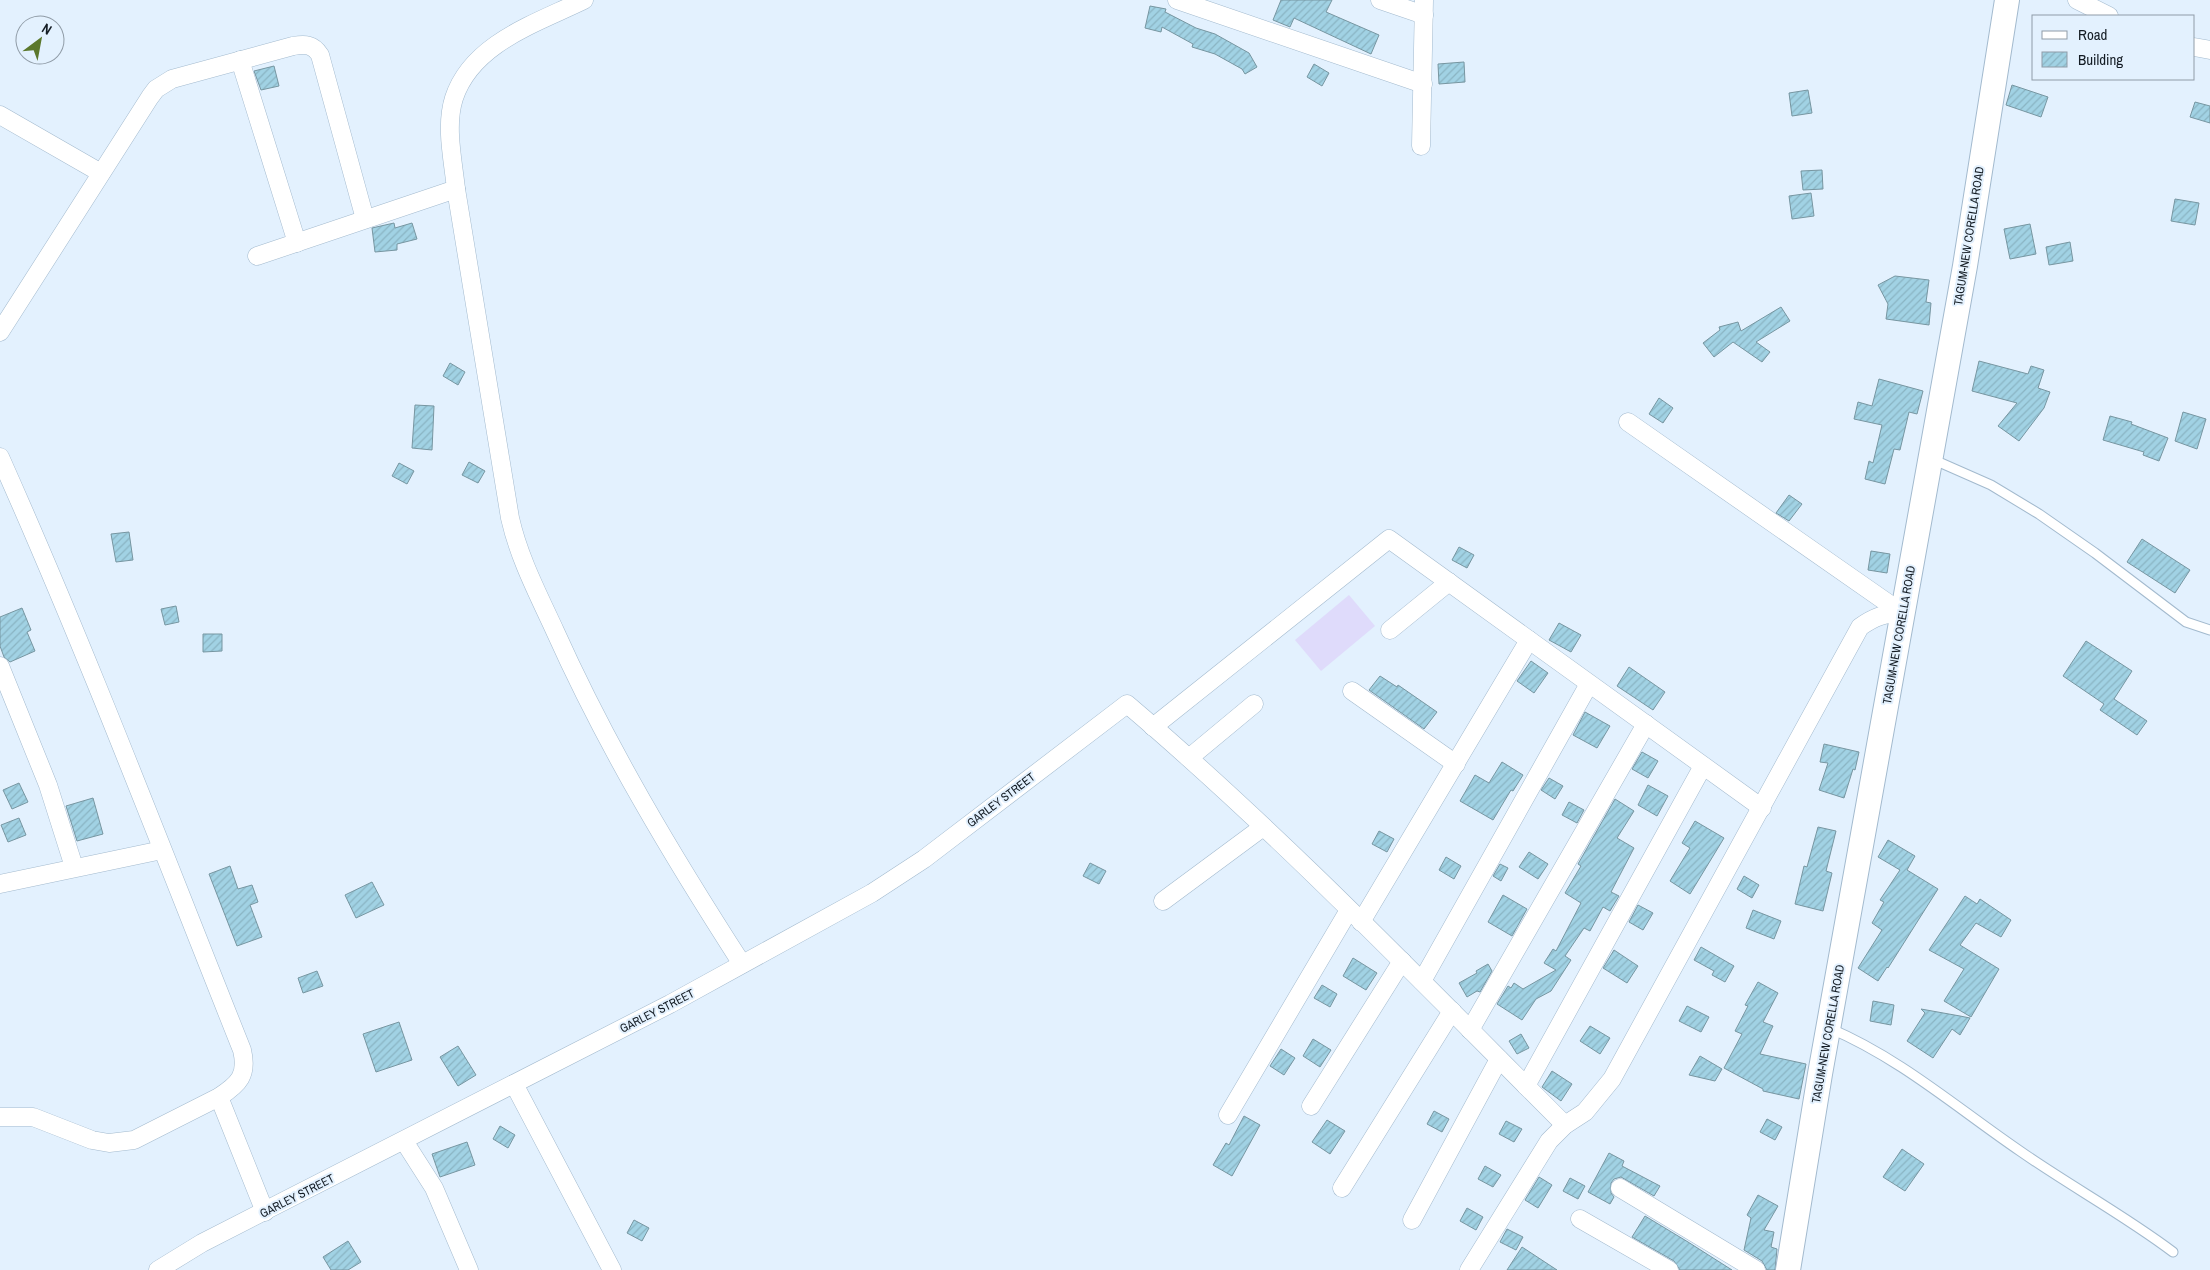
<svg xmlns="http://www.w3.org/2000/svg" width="2210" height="1270" viewBox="0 0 2210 1270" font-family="'Archivo Narrow',sans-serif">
<defs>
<pattern id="building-hatch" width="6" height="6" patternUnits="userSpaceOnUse" patternTransform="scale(1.25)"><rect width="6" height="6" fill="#a1d2e4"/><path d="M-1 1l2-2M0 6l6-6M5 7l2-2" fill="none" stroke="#8ab4c3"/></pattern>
</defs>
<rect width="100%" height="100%" fill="#e3f1fe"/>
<path fill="#dfdbfb" d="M1349,595L1375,626L1321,671L1295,640Z"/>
<g fill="url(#building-hatch)" stroke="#7796a1">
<path d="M1281,0H1332L1326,12L1379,35L1371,54L1294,18L1290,27L1273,20Z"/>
<path d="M1150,6L1166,9L1165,12L1196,28L1215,34L1249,53L1257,67L1245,74L1242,69L1215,54L1192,47L1193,44L1162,27L1161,32L1145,28Z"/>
<path d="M1464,62L1465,82L1439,84L1438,64Z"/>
<path d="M1314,64L1329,73L1322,86L1307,77Z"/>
<path d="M274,66L279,86L261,90L254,71Z"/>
<path d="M2012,85L2048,97L2041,117L2006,105Z"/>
<path d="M1808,90L1812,113L1792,116L1789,93Z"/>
<path d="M2195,102L2210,106V123L2190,117Z"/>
<path d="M1822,170L1823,189L1803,190L1801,171Z"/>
<path d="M1811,193L1814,216L1792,219L1789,196Z"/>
<path d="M2175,199L2199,203L2195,225L2171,221Z"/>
<path d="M394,223L395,228L412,223L417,239L397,244V250L375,252L372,228Z"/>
<path d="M2030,224L2036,254L2010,259L2004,229Z"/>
<path d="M2070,242L2073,261L2049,265L2046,247Z"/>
<path d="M1895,276L1929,280L1926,302L1931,303L1929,325L1886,319L1888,304L1878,285Z"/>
<path d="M1781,307L1790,321L1756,342L1770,352L1762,362L1733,342L1714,357L1703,343L1720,330L1719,327L1738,322L1741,331Z"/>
<path d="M1979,361L2028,374L2031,366L2044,370L2038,388L2050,392L2044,408L2019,441L1998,426L2017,403L1972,391Z"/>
<path d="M450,363L465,372L458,385L443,376Z"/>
<path d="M1879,379L1923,391L1917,414L1909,412L1900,450L1894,449L1885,484L1865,479L1869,461L1873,463L1882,425L1854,419L1858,402L1872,406Z"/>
<path d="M1659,398L1673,408L1663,423L1649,414Z"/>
<path d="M415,405L434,406L432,450L412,448Z"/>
<path d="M2183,412L2206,419L2197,449L2175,441Z"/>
<path d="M2110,416L2132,422L2131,424L2168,438L2159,461L2143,455L2144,452L2103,440Z"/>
<path d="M469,462L485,471L478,483L462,475Z"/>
<path d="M399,463L414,471L407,484L392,476Z"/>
<path d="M1789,495L1802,504L1789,521L1776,513Z"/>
<path d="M129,532L133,560L116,562L111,534Z"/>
<path d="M2142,539L2190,570L2175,593L2127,562Z"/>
<path d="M1459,547L1474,555L1467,568L1452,560Z"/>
<path d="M1871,551L1890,554L1887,573L1868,570Z"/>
<path d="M176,606L179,622L165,625L161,609Z"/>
<path d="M22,608L31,630L27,632L35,651L10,662L4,657L0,646V617Z"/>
<path d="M1559,623L1581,635L1571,652L1549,640Z"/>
<path d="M203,634H222V651L203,652Z"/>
<path d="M2086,641L2132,671L2114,699L2147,721L2137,735L2100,710L2104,704L2063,676Z"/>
<path d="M1531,661L1548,673L1534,693L1517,681Z"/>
<path d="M1629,667L1665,692L1653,710L1617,686Z"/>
<path d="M1380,676L1397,687L1398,685L1437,712L1424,729L1369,690Z"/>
<path d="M1585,712L1610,726L1597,748L1573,735Z"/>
<path d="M1824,744L1859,752L1855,770L1853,769L1844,798L1819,790L1828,763L1820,762Z"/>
<path d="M1642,752L1658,761L1648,778L1632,769Z"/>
<path d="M1502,762L1523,775L1513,791L1511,790L1493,820L1460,801L1475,775L1489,783Z"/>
<path d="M1549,778L1563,786L1555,799L1541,790Z"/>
<path d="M19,783L28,802L12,809L3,790Z"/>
<path d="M1648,785L1668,796L1657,816L1638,805Z"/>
<path d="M93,798L103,834L77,841L66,806Z"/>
<path d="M1615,799L1634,811L1617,838L1634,848L1611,892L1619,896L1610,911L1603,907L1590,931L1584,928L1565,956L1571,960L1551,991L1536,999L1522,1020L1497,1004L1508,986L1511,988L1514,983L1523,989L1556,970L1544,963L1553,949L1556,951L1581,903L1565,893L1581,866L1578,864Z"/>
<path d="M1569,802L1584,810L1577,823L1562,815Z"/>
<path d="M19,818L26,835L8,842L1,825Z"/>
<path d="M1695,821L1724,838L1690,894L1670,881L1690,848L1682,843Z"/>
<path d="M1818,827L1836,831L1826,871L1832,873L1823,911L1795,904L1804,866L1807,867Z"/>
<path d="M1379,831L1394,839L1387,852L1372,844Z"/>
<path d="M1888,840L1915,856L1907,870L1938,889L1888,968L1887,967L1878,981L1858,968L1882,930L1872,923L1884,902L1880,900L1900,870L1878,857Z"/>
<path d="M1529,852L1548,864L1538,879L1519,867Z"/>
<path d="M1446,857L1461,866L1454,879L1439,870Z"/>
<path d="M1090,863L1106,871L1099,884L1083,876Z"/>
<path d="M1500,864L1508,868L1501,881L1493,876Z"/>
<path d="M230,866L238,889L252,885L258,902L250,905L262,937L237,946L209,874Z"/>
<path d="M1744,876L1759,885L1752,898L1737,889Z"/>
<path d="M372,882L384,905L356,918L345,895Z"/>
<path d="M1503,895L1527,909L1512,936L1488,922Z"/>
<path d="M1965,896L1977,904L1980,899L2011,920L2001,937L1976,923L1960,945L1999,969L1971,1017L1944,1001L1964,969L1929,950Z"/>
<path d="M1638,905L1653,913L1643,930L1629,922Z"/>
<path d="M1753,910L1781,921L1774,939L1746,928Z"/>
<path d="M1701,947L1734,966L1725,982L1712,975L1714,971L1694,960Z"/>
<path d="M1614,950L1638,966L1627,983L1603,968Z"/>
<path d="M1353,958L1377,973L1366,990L1343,976Z"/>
<path d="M1488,964L1492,971L1480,992L1477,991L1467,997L1459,983L1477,973L1476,971Z"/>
<path d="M317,971L323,986L303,993L298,978Z"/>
<path d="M1758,982L1778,993L1763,1022L1773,1026L1760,1054L1806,1064L1799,1099L1763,1091V1089L1724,1068L1742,1034L1735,1031L1748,1006L1745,1005Z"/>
<path d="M1322,985L1337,994L1330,1007L1314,998Z"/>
<path d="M1873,1001L1894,1005L1891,1025L1870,1021Z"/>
<path d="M1687,1006L1709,1017L1701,1032L1679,1021Z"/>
<path d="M1921,1009L1960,1016L1970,1018L1960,1035L1952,1029L1933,1058L1907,1041L1925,1013Z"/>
<path d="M399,1022L412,1060L376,1072L363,1034Z"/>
<path d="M1590,1026L1610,1038L1600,1054L1580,1041Z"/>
<path d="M1521,1034L1529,1048L1517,1054L1509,1041Z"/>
<path d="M1313,1039L1331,1050L1320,1067L1303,1056Z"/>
<path d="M458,1046L476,1075L458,1086L440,1057Z"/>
<path d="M1281,1049L1295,1058L1284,1075L1270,1066Z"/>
<path d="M1700,1056L1722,1069L1715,1081L1689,1075Z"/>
<path d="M1552,1071L1572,1084L1561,1101L1542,1087Z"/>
<path d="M1434,1111L1449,1119L1442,1132L1427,1124Z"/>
<path d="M1244,1116L1260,1125L1232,1176L1213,1165L1226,1143L1229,1145Z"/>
<path d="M1767,1119L1782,1127L1775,1140L1760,1132Z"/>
<path d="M1327,1120L1345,1131L1330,1154L1312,1142Z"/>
<path d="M1506,1121L1522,1129L1514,1142L1499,1134Z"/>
<path d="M500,1126L515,1135L508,1148L493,1139Z"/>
<path d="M467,1142L475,1165L440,1177L432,1154Z"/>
<path d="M1902,1149L1924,1164L1905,1191L1883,1177Z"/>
<path d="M1609,1153L1624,1161L1622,1166L1660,1186L1654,1196L1621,1177L1614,1179L1611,1183V1193L1614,1197L1610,1204L1588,1192Z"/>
<path d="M1485,1166L1501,1175L1493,1187L1478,1179Z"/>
<path d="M1539,1177L1552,1185L1538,1208L1525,1200Z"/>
<path d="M1570,1178L1585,1186L1578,1199L1563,1191Z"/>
<path d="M1758,1195L1778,1206L1764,1230L1774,1232L1771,1247L1777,1249L1775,1270H1767L1762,1261L1744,1250L1751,1218L1747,1215Z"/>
<path d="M1467,1208L1483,1217L1476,1230L1460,1221Z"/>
<path d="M1645,1216L1688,1242L1732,1270H1680L1674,1261L1632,1237Z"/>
<path d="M634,1220L649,1228L642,1241L627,1233Z"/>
<path d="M1507,1229L1523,1237L1516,1250L1500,1242Z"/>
<path d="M348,1241L361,1262L348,1270H331L323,1257Z"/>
<path d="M1522,1247L1557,1270H1507Z"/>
</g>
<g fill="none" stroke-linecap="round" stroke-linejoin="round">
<defs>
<g id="service">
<path d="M1932,459L1991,485L2039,514L2095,553L2186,622L2210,630"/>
<path d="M1829,1028C1900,1058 1957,1108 2020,1151C2070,1186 2124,1215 2173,1252"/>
</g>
<g id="minor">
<path d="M584,0C537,23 472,43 454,98C445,126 453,160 456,189L510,518C519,558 538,594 555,631C607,747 673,857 742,964"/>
<path d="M1177,0L1423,84"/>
<path d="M1380,0L1424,15"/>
<path d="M2077,0L2109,16"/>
<path d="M2194,47L2210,50"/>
<path d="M240,60L297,243"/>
<path d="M0,115L101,173"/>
<path d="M1421,146L1424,0"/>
<path d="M257,256L456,189"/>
<path d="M0,332L150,97L156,89L172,79L293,46C305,44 313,44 320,55L365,219"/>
<path d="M1628,422L1902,613"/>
<path d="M0,457C87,652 163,852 242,1050C248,1075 239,1084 219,1097L134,1140L109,1143L92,1140L33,1117H0"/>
<path d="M1390,630L1449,582"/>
<path d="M0,666L48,785L74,867"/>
<path d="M1352,691L1456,764"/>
<path d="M1153,727L1389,539L1762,808"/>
<path d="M1189,758L1254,704"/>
<path d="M0,884L162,850"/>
<path d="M1163,901L1263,827"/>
<path d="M1361,922L1529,640"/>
<path d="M1422,981L1589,684"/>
<path d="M1470,1030L1646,724"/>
<path d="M514,1084L612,1270"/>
<path d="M1526,1086L1703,766"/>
<path d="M219,1097L265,1212"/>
<path d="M1311,1106L1402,961"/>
<path d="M1228,1115L1349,910"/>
<path d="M404,1141L434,1188L469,1270"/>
<path d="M1342,1188L1452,1011"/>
<path d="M1620,1188L1756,1270"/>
<path d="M1580,1219L1669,1270"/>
<path d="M1412,1220L1499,1059"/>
<path d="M158,1270L202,1243L670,1004L872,893L924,859L1127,704C1281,835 1422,982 1565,1125"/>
<path d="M1469,1270L1549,1141L1565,1125L1585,1112L1612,1079L1860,627C1874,617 1885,613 1902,613"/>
</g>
<path id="secondary" d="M1788,1270L1820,1074L1965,266L2007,0"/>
</defs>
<use href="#service" stroke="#a3bace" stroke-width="11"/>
<use href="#minor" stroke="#a3bace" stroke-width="19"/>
<use href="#secondary" stroke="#a3bace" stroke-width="26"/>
<use href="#service" stroke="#fff" stroke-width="9"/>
<use href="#minor" stroke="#fff" stroke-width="18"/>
<use href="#secondary" stroke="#fff" stroke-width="24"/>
</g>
<g text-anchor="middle" stroke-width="4" stroke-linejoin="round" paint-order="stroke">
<g font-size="12" fill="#141c24" stroke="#e3f1fe">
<text transform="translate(1969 236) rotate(-81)" y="4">TAGUM-NEW CORELLA ROAD</text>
<text transform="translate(1899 635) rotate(-80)" y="4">TAGUM-NEW CORELLA ROAD</text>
<text transform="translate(1001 800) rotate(-37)" y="4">GARLEY STREET</text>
<text transform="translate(657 1011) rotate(-27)" y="4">GARLEY STREET</text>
<text transform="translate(1828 1034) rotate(-80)" y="4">TAGUM-NEW CORELLA ROAD</text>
<text transform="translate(297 1196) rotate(-27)" y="4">GARLEY STREET</text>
</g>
</g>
<rect x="2032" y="15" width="162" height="65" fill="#e3f1fe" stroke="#909ca7"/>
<rect x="2042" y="31" width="25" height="8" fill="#ffffff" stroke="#909ca7"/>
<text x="2078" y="40" font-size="15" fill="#141c24">Road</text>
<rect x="2042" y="52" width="25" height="15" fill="url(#building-hatch)" stroke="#909ca7"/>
<text x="2078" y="65" font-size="15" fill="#141c24">Building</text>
<g transform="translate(40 40) rotate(32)"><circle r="24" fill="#e3f1fe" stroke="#909ca7"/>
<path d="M0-4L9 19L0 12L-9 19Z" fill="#5b782c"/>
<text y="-8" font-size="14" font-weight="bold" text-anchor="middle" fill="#141c24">N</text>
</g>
</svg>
